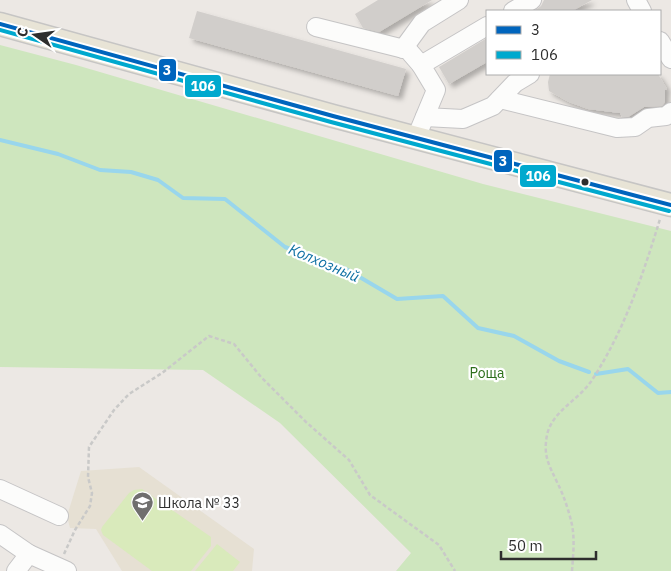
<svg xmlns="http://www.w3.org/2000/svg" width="671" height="571" viewBox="0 0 671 571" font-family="'IBM Plex Sans',sans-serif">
<defs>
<filter id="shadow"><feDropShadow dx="4" dy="4" stdDeviation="2.5" flood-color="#0004"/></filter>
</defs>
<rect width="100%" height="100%" fill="#ece8e4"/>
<path fill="#e6e0d3" d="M139,467L254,549L252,571H122L96,529L70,528L67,516L81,471Z"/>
<path fill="#cee6be" d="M0,45L76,65L483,184L671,231V571H396L411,553L280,423L203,370L0,367Z"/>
<g fill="#d9eabb">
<path d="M142,489L211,537V546L191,571H152L103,535L101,530L102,527L129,493L134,490Z"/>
<path d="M217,544L240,562L233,571H195Z"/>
</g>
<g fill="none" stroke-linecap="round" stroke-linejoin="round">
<g stroke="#99d6ec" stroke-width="4">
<path d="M0,140L58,154L100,170L131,172L158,180L183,198L225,199L285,247L346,269L397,299L443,296L478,328L514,336L559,361L589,372"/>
<path d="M596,374L628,369L658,393L671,392"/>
</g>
</g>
<g fill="#d1cecb" filter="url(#shadow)">
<path d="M378,0H432L379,32L363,28L355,14Z"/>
<path d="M544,0H592L572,11H534L541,6Z"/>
<path d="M197,11L406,69L398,96L189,38Z"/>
<path d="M487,38V62L449,84L439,67Z"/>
<path d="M550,74H658L667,89L665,90V102L662,106L644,107L628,117H622L620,113L588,109L569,102L549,91L548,82Z"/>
</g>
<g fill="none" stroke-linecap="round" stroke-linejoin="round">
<defs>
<g id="minor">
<path d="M636,0L642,11"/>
<path d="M513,11L532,0"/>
<path d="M316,27L408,50L421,65"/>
<path d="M660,41L671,59"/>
<path d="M403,49L422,23L459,0"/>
<path d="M500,99L617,128L635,127L648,118L666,116L671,112"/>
<path d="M425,117L463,119L493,106L515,83L530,74"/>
<path d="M416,138L436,90L421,65L487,26"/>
<path d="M0,489L59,516"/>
<path d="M0,534L29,554L16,571"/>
<path d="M29,554L67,571"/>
</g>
<path id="major" d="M0,24L333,116L671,205"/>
</defs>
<use href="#minor" stroke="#c5c4c5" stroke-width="20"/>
<use href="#major" stroke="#c6c5c4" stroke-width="25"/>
<g stroke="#c9c9c8" stroke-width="2.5" stroke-dasharray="4 2.5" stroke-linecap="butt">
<path d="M64,554L75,530L90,506L92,493L88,477L89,447L114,410L129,394L162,373L209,336L234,344L261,377L306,422L349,460L370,495L439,545L455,571"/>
<path d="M572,571C573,556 575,540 572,525C569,511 564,496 557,482C549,465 543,456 547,435C552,411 579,400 592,380C624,331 643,275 660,219"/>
</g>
<use href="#minor" stroke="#fcfcfb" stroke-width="18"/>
<use href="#major" stroke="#e8e4d6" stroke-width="22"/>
<defs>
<path id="bus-1" d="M0,24L333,116L671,205"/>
<path id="bus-2" d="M0,30L331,122L669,211"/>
</defs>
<use href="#bus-1" stroke="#fff" stroke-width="8"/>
<use href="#bus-2" stroke="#fff" stroke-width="8"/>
<use href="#bus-1" stroke="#0065bd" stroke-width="4"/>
<use href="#bus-2" stroke="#00a9ce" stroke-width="4"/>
</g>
<defs>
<symbol id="school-pin" viewBox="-11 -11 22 30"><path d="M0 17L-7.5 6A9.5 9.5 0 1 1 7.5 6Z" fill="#706f6e" stroke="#fff"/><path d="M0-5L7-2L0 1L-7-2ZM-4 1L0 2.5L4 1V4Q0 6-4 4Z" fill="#fff"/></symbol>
</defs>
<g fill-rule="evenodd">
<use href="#school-pin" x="130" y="490" width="25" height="34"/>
</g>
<circle fill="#2e2e2e" stroke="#fff" stroke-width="2" cx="585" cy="182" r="4.5"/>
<g text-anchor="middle" stroke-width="4.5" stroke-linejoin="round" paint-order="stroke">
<g font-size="14" fill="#2c6e1b" stroke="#fff">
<text x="487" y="378">Роща</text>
</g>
<g font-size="14" fill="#2e2e2e" stroke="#fff" text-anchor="start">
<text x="158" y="508">Школа № 33</text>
</g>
<g font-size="15" font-style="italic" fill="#0d6fa3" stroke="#fff">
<text transform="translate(324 263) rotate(23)" y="5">Колхозный</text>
</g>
</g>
<g stroke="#fff" stroke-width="2">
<rect x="158" y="58" width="19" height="24" rx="5" fill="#0065bd"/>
<rect x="184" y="74" width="38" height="24" rx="5" fill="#00a9ce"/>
<rect x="493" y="149" width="20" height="24" rx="5" fill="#0065bd"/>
<rect x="519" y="164" width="38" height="24" rx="5" fill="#00a9ce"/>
</g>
<g font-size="14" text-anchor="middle" font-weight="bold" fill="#fff">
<text x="167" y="75">3</text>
<text x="203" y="91">106</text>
<text x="503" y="166">3</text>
<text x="538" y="181">106</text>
</g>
<rect x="486" y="10" width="175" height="65" fill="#ffffff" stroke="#ababab"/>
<rect x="496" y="26" width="25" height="8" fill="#0065bd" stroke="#ababab"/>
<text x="531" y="35" font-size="15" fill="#2e2e2e">3</text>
<rect x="496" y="51" width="25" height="8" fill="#00a9ce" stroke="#ababab"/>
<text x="531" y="60" font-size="15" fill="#2e2e2e">106</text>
<g transform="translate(35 35) rotate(283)" stroke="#ffffff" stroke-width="4" paint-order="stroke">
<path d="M0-4L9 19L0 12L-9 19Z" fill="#2e2e2e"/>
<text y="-8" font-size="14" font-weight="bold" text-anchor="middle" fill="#2e2e2e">С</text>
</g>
<path d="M501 551v8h95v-8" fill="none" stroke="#2e2e2e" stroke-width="2.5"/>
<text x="508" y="551" font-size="15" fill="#2e2e2e" stroke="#ffffff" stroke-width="4" paint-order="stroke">50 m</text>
</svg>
